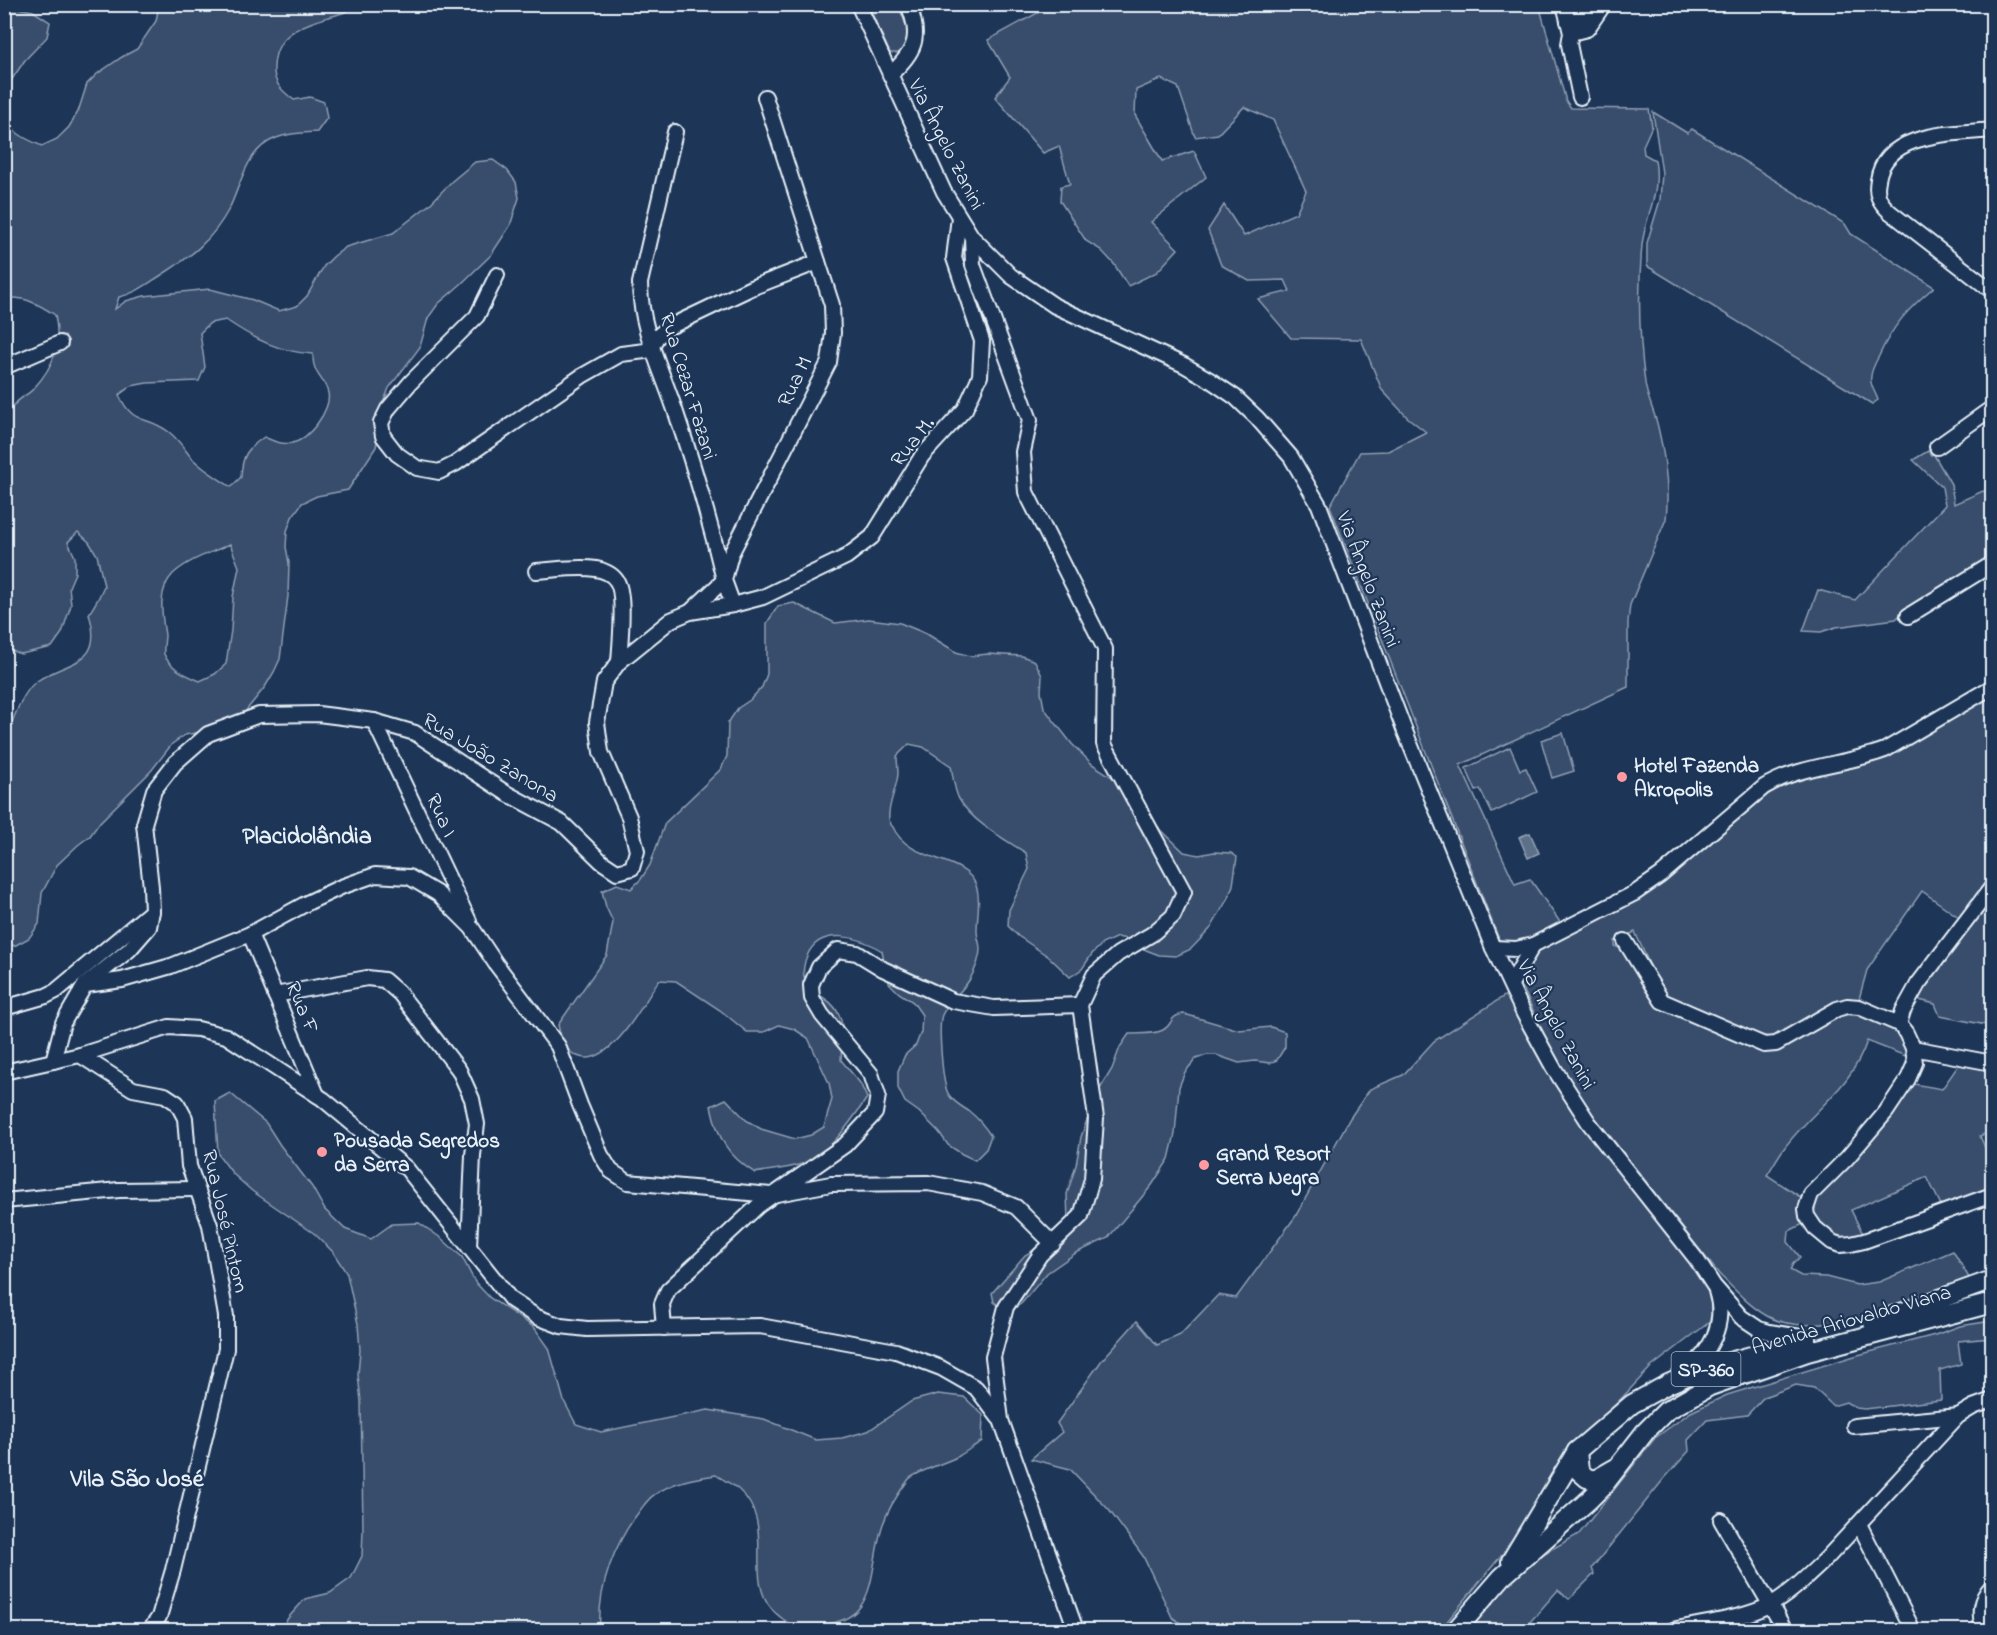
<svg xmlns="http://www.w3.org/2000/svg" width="1997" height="1635" viewBox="0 0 1997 1635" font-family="'Indie Flower',sans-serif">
<rect width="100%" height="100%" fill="#1d3557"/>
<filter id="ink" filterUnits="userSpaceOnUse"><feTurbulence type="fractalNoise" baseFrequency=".0167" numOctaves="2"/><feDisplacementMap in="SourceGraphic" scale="12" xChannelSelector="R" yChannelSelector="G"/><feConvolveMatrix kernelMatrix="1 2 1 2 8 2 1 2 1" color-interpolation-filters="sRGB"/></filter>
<g filter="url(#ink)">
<g fill="#374d6c" stroke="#909fb2" stroke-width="1.5" fill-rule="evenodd">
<path d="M159,5H356C346,14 334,15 322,19C296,27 275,37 274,67C273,83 282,91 294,100L310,97L324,102L327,118L317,132C301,133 283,133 268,142C245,156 240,187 229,209C212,241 190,257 160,276C146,285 136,293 119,297L115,309L126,301L144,296L210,289L253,300L279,311L297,306L307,296L324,266L334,256L346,247L393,233L430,204L452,181L475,162L493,160L507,170L516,182L519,198L510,226L491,255L460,285L438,304L428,318L420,347L389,388L384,401L376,447L348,490L317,496L302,503L292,517L287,531L286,547L289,563L288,596L280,659L274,672L265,687L244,713L231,722L216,729L185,735L172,744L151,771L100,822L90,836L78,845L57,865L42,893L39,924L29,938L14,946L4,939V748C9,729 21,692 37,681C68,660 105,666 89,614L98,599L104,586L97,555L89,542L78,532L68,542L75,557V573L69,587L71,605L62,633L52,647L21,654L5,649V418C10,410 15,402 23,397C27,394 31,392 34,388C55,365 61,345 55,315C40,305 23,295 5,299L4,112C8,131 25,139 42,146L57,139L69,127L78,112L87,84L97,74L122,57L137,49L156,21ZM226,320C254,339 279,352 313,354C312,375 325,378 328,393C332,409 308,441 292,443C282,445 273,441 264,437C247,449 242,455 241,477L231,487C217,477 201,469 190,456C183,447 178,439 169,432C146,414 134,427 119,395L131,386L147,383L199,381L205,367L200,333L210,323ZM230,544L239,567L233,597L231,630L226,664L215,674L200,681C188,676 169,668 164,654C163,649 165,641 165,635C162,616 157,590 173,574C189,559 211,553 230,544Z"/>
<path d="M868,5H898C906,24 911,32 905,53H890Z"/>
<path d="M1052,5H1539L1566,101L1571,108L1649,109L1652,126L1643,146L1644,154L1655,160C1661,194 1646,213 1642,245C1638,290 1639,338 1645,383C1647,398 1655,413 1658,427C1665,456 1669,489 1666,519L1630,605L1628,622V687L1460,765L1515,884L1530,879L1562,925C1540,936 1526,948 1500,942L1330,506L1360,452L1388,451L1426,432L1407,417L1382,390L1361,339L1291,338L1258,299L1290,291L1285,280L1249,281L1221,265L1208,230L1224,205L1244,236L1296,213L1306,191L1273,120L1244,107L1218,134L1195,137L1178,87L1161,79L1136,90L1135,115L1162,161L1194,151L1206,177L1151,222L1178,249L1157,272L1128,286L1114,264L1101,250L1086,241L1060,201L1061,186L1070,184L1059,146L1043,153L995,97L1010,77L988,40Z"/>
<path d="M18,8L33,11L50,22L47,37L25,60L6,88L5,94V12Z"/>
<path d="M1653,112L1687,133L1692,129L1845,224L1851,234L1934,287C1908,309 1893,325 1879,356C1875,363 1869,374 1871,382C1872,388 1876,394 1878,400L1872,404L1647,266V243L1660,200L1662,173Z"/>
<path d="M1928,451L1931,455L1933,453L1951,484L1954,504L1983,491L1992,493V555L1910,605L1896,619L1836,627L1821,632L1803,631L1818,590L1855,600L1945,505L1942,487L1913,460Z"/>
<path d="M794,603L835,623L869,619L900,623L927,634L956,652L970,656L988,654L1022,656L1035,661L1042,676L1041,692L1044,708L1072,744L1092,764L1135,792L1151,820L1184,852L1199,855L1214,852L1231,853L1237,857L1233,885L1228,898L1211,928L1191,949L1176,956L1159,955L1146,950L1132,940L1117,937L1102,944L1092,954L1082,969L1070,977L1049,957L1018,936L1008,926L1009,910L1029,869L1026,853C1003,838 973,823 959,799C954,790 953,776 951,766L923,747L909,744L897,756C897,762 898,768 898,774C897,788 887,806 889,819C889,820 892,827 893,827C909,863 964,855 976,885C981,900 977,916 977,931C977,937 980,943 980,949C980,958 975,970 970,979C962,992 948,1001 942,1015C938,1025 942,1086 949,1095C954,1103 963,1107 970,1112C979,1119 985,1127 991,1136L986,1149L975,1160L962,1154L948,1145L939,1132L919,1112L905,1102L898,1088V1071L905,1055L916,1045L921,1032L922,1015L913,1002L899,993L889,983L882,951C861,937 820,925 807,956C804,962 802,973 805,979C808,988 816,993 824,998C848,1013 842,1035 841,1060L860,1083L867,1098C852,1120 829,1155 802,1164C787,1169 770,1170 755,1173C727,1155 718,1139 711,1106L726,1099L746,1120L761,1129L795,1139L811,1135L824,1127L832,1099L829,1083L808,1038L794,1029L779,1025L764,1032H747L720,1010L676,981L659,980C645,1001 611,1067 580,1057C564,1052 561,1039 558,1025L607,955L613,922L606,907L602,891L617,884L631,889L641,879L650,865L665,823L721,769L727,756L728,723L738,708L750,700L762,687L767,674V623L778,606Z"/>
<path d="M1992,695V874L1960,918L1922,891L1867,970L1859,999H1845L1772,1038L1760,1035L1668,995L1659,986L1635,932L1615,941V946L1623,950L1647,993L1655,1004L1664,1010L1750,1048L1763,1052H1776L1845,1012H1851L1896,1031L1899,1034L1908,1057L1867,1041C1852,1087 1813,1110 1785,1147C1778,1156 1773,1166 1767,1175L1802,1198L1805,1223L1789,1231L1788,1242L1800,1257L1793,1264L1790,1270L1801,1276L1826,1277L1857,1285L1879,1282L1953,1251L1971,1281C1921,1298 1816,1344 1767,1316C1748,1305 1734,1289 1719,1274L1579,1097L1557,1062L1525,993L1521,981L1530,958L1537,948L1655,889L1677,872L1779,785L1797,777L1873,762L1893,752Z"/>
<path d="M1563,733L1574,771L1552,778L1541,740Z"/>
<path d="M1510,747L1520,770L1526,768L1537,792L1492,813L1480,789L1476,791L1466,768Z"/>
<path d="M1992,901V1026L1940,1016L1935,1004L1915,999Z"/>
<path d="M1509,993L1540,1059L1561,1094L1694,1265C1705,1282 1715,1297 1716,1317L1650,1368L1585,1437L1519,1534L1440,1630H1190L1172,1617L1143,1556L1109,1510L1070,1469L1031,1459L1062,1432L1057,1423L1102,1360L1137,1321L1157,1345L1180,1335L1218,1295L1236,1298L1295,1217L1350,1118L1370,1089L1403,1075L1434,1041Z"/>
<path d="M1184,1014L1239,1030L1271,1027L1285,1032V1047L1277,1060L1270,1063L1255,1061L1239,1063L1216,1055H1207L1196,1059L1185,1072L1179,1087L1175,1134L1169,1159L1152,1185L1108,1238L1076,1253L1047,1273L1022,1303L1015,1308L1001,1307L994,1302L992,1293L1025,1255L1048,1242L1068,1221L1067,1194L1076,1165L1081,1137L1095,1097L1112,1069L1120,1047L1129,1034C1140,1033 1154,1035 1163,1030C1174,1024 1168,1016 1184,1014Z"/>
<path d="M1960,1063L1992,1070V1131L1980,1136L1992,1164V1187L1942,1207L1927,1177L1851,1210L1864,1236L1838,1241L1825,1234L1810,1214L1814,1196L1859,1153L1891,1118L1914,1084L1942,1089Z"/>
<path d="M230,1093L266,1123L280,1145L312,1187L325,1210L345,1229L371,1239L392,1224L419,1223L441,1238L462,1257L475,1282L490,1298L534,1327L549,1348L564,1401L576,1424L601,1432L708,1410L764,1419L816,1440L842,1438L868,1431L912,1401L938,1394L964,1397L983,1415L982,1441C974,1446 967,1451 959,1456C948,1462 916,1472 909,1479C899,1492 887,1511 882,1527C868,1573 880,1625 813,1625C807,1625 799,1627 794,1625C788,1624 776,1614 772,1609C743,1576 777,1524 739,1490C733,1484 723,1480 716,1475C694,1478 672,1482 654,1495C649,1498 645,1504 641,1509C615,1542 597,1587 600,1630H281L288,1618L305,1599L330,1593L351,1578L362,1556L363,1530L361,1401L358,1375L360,1350L358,1324L347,1274L333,1252L315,1234L252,1191L233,1174L218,1154L215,1101Z"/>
<path d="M1992,1321V1338L1958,1341L1961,1364L1940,1370L1941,1400L1865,1409L1856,1408L1846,1402L1833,1406L1814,1388L1796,1385L1764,1397L1747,1415L1707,1420L1688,1440L1689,1451L1663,1480L1592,1568L1594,1574L1569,1599L1558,1590L1523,1630H1464L1502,1577L1579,1534L1655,1438L1691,1412L1727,1395L1858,1355L1935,1335L1960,1326Z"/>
</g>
<path fill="#5d7089" stroke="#95a4b5" stroke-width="1.5" d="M1530,833L1539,853L1528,858L1519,837Z"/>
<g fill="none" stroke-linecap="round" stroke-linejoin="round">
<defs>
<g id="minor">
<path d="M858,4L944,192L972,237L1011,276L1055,306L1184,365L1210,380L1235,397L1257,418L1291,457L1319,505L1404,729L1493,948L1524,1014L1553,1067L1589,1123L1697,1260L1714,1286L1741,1317L1759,1329L1769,1332L1808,1338"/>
<path d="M1564,4L1571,33L1569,44L1580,97"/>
<path d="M1568,21L1579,18L1588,4"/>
<path d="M1571,33L1587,29L1604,4"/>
<path d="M890,75C915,51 922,38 908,4"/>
<path d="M1992,130C1955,134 1885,131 1878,180C1875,194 1879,202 1890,212L1992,291"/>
<path d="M675,132L640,283C640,330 663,372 677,416C695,470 711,525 724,580L690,612"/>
<path d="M972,237L973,265L1030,420L1023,452L1026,492L1105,649L1104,744L1184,892L1173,916L1152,934L1118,954L1094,975L1080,1005L1096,1118L1092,1179L1081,1216L1040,1255L1006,1307L993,1357L1001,1420L1076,1630"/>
<path d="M497,275L477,316L411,382L388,409L381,423L383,436L397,454L417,468L439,472L455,464L582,376L621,354L645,351L651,348L657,337L669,327L751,288L818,262"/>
<path d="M4,367L60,343"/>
<path d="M1937,447L1992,408"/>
<path d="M536,571C556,570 577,566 596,569C603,570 612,574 616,580C626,592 620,645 619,662"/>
<path d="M733,605L724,580L731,554L829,362L833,333L832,305L765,97"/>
<path d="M1908,616L1992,564"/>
<path d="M374,721L469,921"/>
<path d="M250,934L317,1095"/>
<path d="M1625,941L1662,1001L1764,1045L1776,1044L1837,1009L1847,1006L1859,1007L1899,1024L1906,1033L1913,1048L1915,1063L1908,1079L1886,1112L1847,1158L1811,1194L1806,1209L1807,1216L1815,1228L1832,1242L1840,1245L1851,1244L1864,1241L1992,1195"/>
<path d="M1493,948L1516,949L1533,945L1635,893L1661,875L1764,787C1800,765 1845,765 1885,750L1992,687"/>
<path d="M1511,984L1533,945"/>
<path d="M86,985L122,980L171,966L250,934L309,902L341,887L375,875L409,877L438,894L472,928L496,964L558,1046L580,1105L601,1155L611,1171L628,1182L771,1195L831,1184L928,1183L982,1193L1016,1207L1053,1244"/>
<path d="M275,995L367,978L384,980L400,994L459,1070L472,1099L477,1124L473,1155L469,1247"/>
<path d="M4,1008L46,996L56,991L152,911"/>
<path d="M1899,1024L1903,1011L1918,984L1992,887"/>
<path d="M1913,1048L1992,1063"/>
<path d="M80,1055L133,1089L165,1095L177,1103L185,1118L189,1166L210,1225L226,1316V1349L173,1570L159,1617L150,1630"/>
<path d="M53,1061L63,1023L85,985L129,950L149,927L152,911L151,887L144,824L154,790L175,763L208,734L259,715L318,714L374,721L415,733L506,793L562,823L602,862L617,872L632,868L637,851L629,817L601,752L597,722L604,682L619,662L671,620L690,612L733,605L763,597L846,557L872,537L922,456L965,409L980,376L982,341L954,258L959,217"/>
<path d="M4,1072L80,1055L169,1027L198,1029L226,1036L323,1099L407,1169L511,1300L537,1317L561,1326L587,1329L760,1326L896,1351L941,1368L976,1388L999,1418"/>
<path d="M4,1201L119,1190L196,1189"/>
<path d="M664,1328L662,1304L668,1290L759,1205L845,1145L875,1113L878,1095L871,1074L822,1015L812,998L811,985L819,967L838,950L857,953L883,969L953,1001L994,1008L1080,1005"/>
<path d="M1685,1373C1710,1353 1727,1324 1716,1291"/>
<path d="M1854,1426L1958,1416"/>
<path d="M1721,1520L1785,1630"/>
<path d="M1859,1524L1910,1624L1912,1630"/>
<path d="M1673,1630C1703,1623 1741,1619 1768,1606C1788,1596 1810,1574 1826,1559L1958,1416L1973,1407L1992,1400"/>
<path d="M1983,1630C1979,1612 1979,1600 1992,1586"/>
</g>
<g id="major">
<path d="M1873,1323L1992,1280"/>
<path d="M1577,1451L1579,1471L1587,1478L1595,1480L1614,1469"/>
<path d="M1511,1561L1577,1451L1632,1404L1668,1384L1700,1370L1806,1341"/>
<path d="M1456,1630L1502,1577L1590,1499L1603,1486L1645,1432L1666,1411L1710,1386L1807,1352L1992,1303"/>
</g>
</defs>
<use href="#minor" stroke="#e8f1f8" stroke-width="18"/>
<use href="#major" stroke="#e8f1f8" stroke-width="22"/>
<use href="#minor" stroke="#1d3557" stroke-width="14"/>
<use href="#major" stroke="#1d3557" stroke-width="18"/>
</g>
</g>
<g fill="#ff9aa2" stroke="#1d3557" stroke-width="2">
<circle cx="1622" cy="777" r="6"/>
<circle cx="322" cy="1152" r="6"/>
<circle cx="1204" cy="1165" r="6"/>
</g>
<g text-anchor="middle" stroke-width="4.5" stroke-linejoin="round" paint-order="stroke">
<rect fill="#1d3557" stroke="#abb9c8" stroke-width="1.5" x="1671.5" y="1352" width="69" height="34" rx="4.5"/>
<g font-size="20" font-weight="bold" fill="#e8f1f8">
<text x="1706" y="1376">SP-360</text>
</g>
<g font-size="21" fill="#e8f1f8" stroke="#1d3557">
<text transform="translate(947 144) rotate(63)" y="7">Via Ângelo Zanini</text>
<text transform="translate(794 381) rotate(-64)" y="7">Rua M</text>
<text transform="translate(689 386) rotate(73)" y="7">Rua Cezar Fazani</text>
<text transform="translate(912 441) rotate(-52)" y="7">Rua M.</text>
<text transform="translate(1369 579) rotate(69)" y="7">Via Ângelo Zanini</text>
<text transform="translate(491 757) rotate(31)" y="7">Rua João Zanona</text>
<text transform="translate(442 815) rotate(65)" y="7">Rua I</text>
<text transform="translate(303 1007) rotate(67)" y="7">Rua F</text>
<text transform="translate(1557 1024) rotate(62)" y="7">Via Ângelo Zanini</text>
<text transform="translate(226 1221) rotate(77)" y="7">Rua José Pintom</text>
<text transform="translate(1851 1319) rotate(-16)" y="7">Avenida Ariovaldo Viana</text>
</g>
<g font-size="21" font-weight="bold" fill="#e8f1f8" stroke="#1d3557" text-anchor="start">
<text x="1634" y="772">Hotel Fazenda<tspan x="1634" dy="24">Akropolis</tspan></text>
<text x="334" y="1147">Pousada Segredos<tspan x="334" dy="24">da Serra</tspan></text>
<text x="1216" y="1160">Grand Resort<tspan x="1216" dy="24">Serra Negra</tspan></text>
</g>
<g font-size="24" font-weight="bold" fill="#e8f1f8" stroke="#1d3557">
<text x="307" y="843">Placidolândia</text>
<text x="137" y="1486">Vila São José</text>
</g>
</g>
<rect width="1997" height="1635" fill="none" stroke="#1d3557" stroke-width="24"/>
<rect x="12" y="12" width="1973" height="1611" fill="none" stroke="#e8f1f8" stroke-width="2" filter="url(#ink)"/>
</svg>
